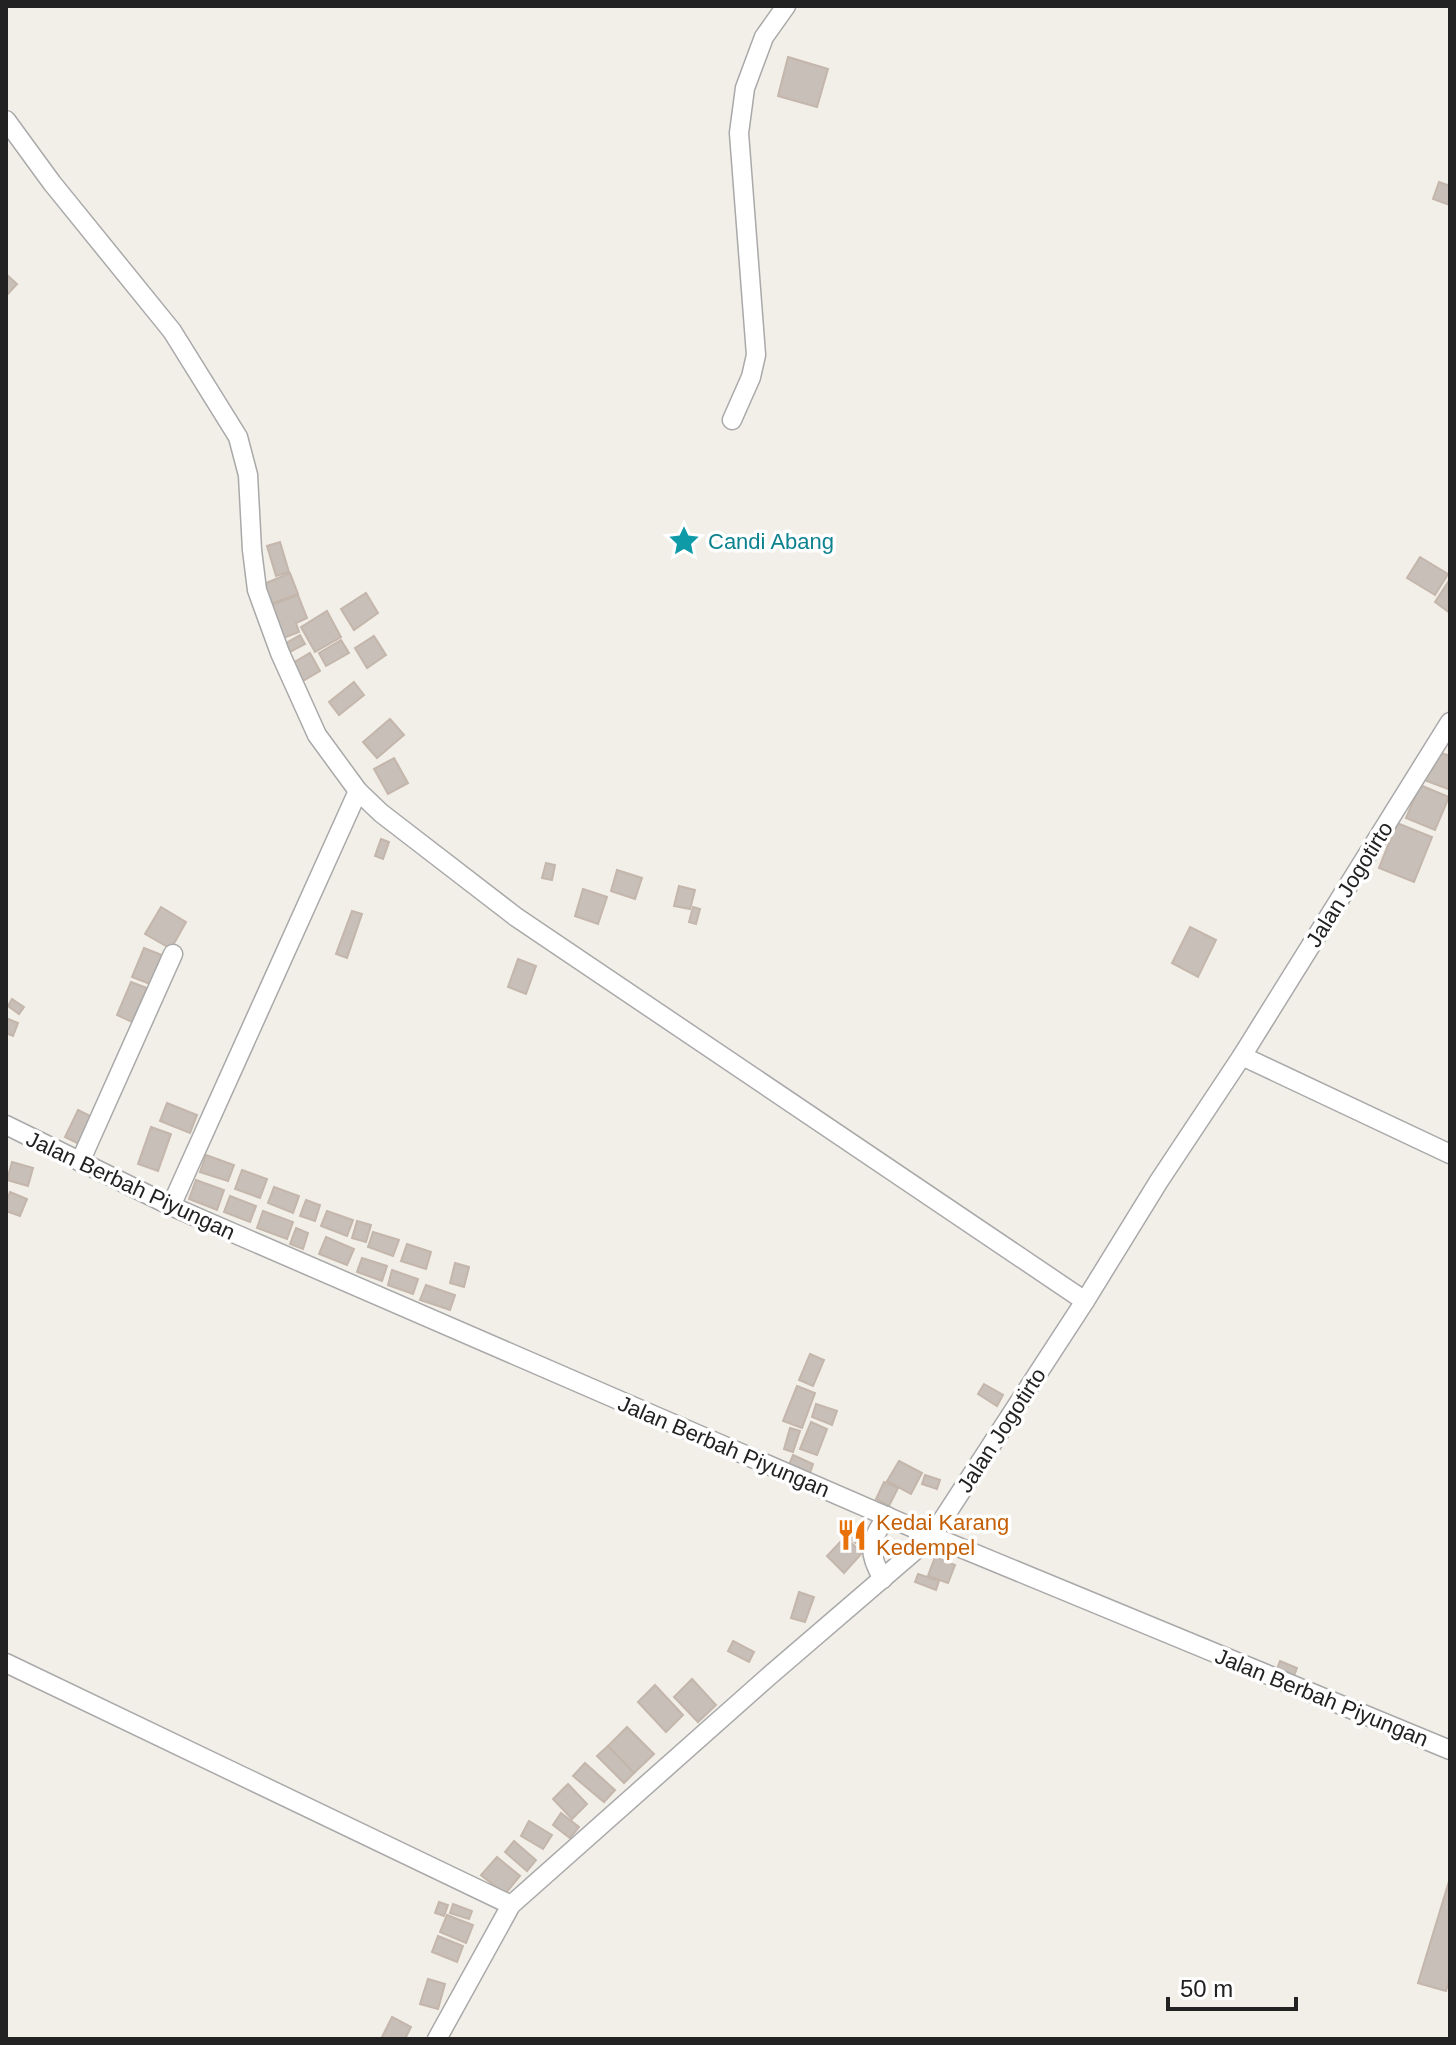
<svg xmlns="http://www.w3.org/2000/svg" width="1456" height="2045" viewBox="0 0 1456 2045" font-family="Arial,sans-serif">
<rect width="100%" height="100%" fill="#f2efe9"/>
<g fill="#c7bfb8" stroke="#c4b6ab" stroke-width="2">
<path d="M788,57L828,69L817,107L778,96Z"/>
<path d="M1439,182L1450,186V205L1433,199Z"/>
<path d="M6,274L17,284L6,296Z"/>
<path d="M280,542L289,572L276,576L267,546Z"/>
<path d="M1420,557L1448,574L1435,595L1407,578Z"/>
<path d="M290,573L298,594L268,605L261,585Z"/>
<path d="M1450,579V613L1435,602Z"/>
<path d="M366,593L378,613L354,630L341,609Z"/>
<path d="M298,595L307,618L296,623L299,632L281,639L269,606Z"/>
<path d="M327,611L341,637L315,652L301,627Z"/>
<path d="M300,635L305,644L284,655L279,647Z"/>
<path d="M374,636L386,655L367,668L355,648Z"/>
<path d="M341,640L349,653L326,666L319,653Z"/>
<path d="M310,653L320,671L301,682L291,664Z"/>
<path d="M354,682L364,695L339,715L329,702Z"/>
<path d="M390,719L404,735L377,758L363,742Z"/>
<path d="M1436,751L1450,756V784L1448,789L1424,780Z"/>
<path d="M394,758L408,783L388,794L374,769Z"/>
<path d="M1420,785L1449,797L1435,830L1406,818Z"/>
<path d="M1397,823L1432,837L1414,882L1379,868Z"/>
<path d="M381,839L389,842L383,859L375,856Z"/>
<path d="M546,863L555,865L552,880L542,878Z"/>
<path d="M617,870L642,878L635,899L611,891Z"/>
<path d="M679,886L695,890L690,909L674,906Z"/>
<path d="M583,889L607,897L598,924L575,916Z"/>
<path d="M161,907L186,922L171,949L145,934Z"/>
<path d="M693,907L700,909L696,924L689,922Z"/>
<path d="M352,911L362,914L347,958L336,954Z"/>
<path d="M1190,927L1216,940L1198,977L1172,963Z"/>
<path d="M144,948L167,957L155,986L132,977Z"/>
<path d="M518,959L536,966L526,994L508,987Z"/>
<path d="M131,982L147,988L132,1022L117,1015Z"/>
<path d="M12,999L24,1007L19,1014L8,1006Z"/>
<path d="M6,1018L18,1023L13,1036L6,1033Z"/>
<path d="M167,1103L197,1115L190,1133L160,1121Z"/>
<path d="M78,1110L96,1119L83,1146L65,1137Z"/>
<path d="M151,1127L171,1134L158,1171L138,1164Z"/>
<path d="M206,1155L234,1165L228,1181L200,1172Z"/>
<path d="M12,1162L33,1168L28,1186L7,1180Z"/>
<path d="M242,1170L267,1179L260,1198L235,1189Z"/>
<path d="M196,1180L224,1190L217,1210L189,1199Z"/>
<path d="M274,1187L299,1196L293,1213L268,1203Z"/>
<path d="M10,1192L27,1199L20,1216L6,1211V1202Z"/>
<path d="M230,1196L256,1206L250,1222L224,1212Z"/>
<path d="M306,1200L320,1205L315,1221L300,1216Z"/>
<path d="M263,1211L293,1222L287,1239L257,1228Z"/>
<path d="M327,1211L353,1220L347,1236L321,1226Z"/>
<path d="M357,1221L371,1225L366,1242L352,1238Z"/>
<path d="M296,1228L308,1233L303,1249L290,1244Z"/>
<path d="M373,1232L399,1240L393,1256L368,1247Z"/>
<path d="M326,1237L354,1249L347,1265L319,1254Z"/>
<path d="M407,1244L431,1252L426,1269L401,1261Z"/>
<path d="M362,1258L387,1266L382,1281L357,1272Z"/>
<path d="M455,1263L469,1267L464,1287L450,1283Z"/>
<path d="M392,1270L418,1279L413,1294L388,1285Z"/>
<path d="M426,1285L455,1295L450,1310L420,1300Z"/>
<path d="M810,1354L824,1360L813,1386L799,1380Z"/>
<path d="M984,1384L1003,1395L997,1406L978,1394Z"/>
<path d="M797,1386L815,1393L802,1428L783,1421Z"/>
<path d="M816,1404L837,1411L832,1425L812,1417Z"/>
<path d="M811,1422L827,1429L817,1455L800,1449Z"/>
<path d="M790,1428L800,1431L793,1452L784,1449Z"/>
<path d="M793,1455L813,1464L810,1473L789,1465Z"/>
<path d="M899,1461L922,1473L911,1494L887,1481Z"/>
<path d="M925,1475L940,1480L937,1489L922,1484Z"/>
<path d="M884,1482L898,1488L889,1506L876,1499Z"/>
<path d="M851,1524L864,1533L857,1544L844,1534Z"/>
<path d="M845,1537L862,1553L844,1573L827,1556Z"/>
<path d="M935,1557L955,1565L948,1583L928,1576Z"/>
<path d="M918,1574L939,1581L936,1590L915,1582Z"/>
<path d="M799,1592L814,1597L805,1622L791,1618Z"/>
<path d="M733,1641L754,1652L749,1662L728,1651Z"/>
<path d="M1280,1661L1297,1668L1292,1681L1275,1674Z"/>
<path d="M692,1679L716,1705L698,1722L674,1697Z"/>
<path d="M655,1685L683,1715L666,1732L638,1702Z"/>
<path d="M627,1727L654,1754L634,1773L608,1746Z"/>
<path d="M608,1746L634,1773L624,1783L597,1756Z"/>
<path d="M585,1763L615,1790L604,1802L573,1776Z"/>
<path d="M568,1784L587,1804L572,1819L553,1799Z"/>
<path d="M561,1813L579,1827L570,1838L553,1825Z"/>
<path d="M529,1821L552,1835L543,1849L521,1836Z"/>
<path d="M514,1841L536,1860L527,1871L505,1852Z"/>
<path d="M497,1857L520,1876L505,1894L481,1875Z"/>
<path d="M1450,1878V1978L1446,1991L1418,1983Z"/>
<path d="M439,1902L448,1905L444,1916L435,1913Z"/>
<path d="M453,1904L472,1911L469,1919L450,1913Z"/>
<path d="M447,1915L473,1925L466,1943L440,1932Z"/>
<path d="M438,1936L463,1946L457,1962L432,1952Z"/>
<path d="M428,1979L445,1984L438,2009L420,2004Z"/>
<path d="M392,2017L411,2027L405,2039H381Z"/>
</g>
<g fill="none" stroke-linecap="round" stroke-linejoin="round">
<defs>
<g id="minor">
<path d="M6,120L52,183L172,331L238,437L248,475L252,550L257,590L280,653L317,735L358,791L381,813L516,917L1085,1301"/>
<path d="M732,420L751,377L756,355L739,133L745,88L764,37L786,6"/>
<path d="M1242,1056L1450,1154"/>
<path d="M6,1125L171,1206L932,1536L1450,1750"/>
<path d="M80,1162L173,954"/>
<path d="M171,1206L358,791"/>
<path d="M883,1579C867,1552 869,1541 887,1516"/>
<path d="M6,1663L511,1905"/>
<path d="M437,2039L511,1905L768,1677L932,1536L1085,1301L1159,1181L1242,1056L1450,722"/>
</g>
</defs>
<use href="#minor" stroke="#a9a9a9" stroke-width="21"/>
<use href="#minor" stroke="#fff" stroke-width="18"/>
</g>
<defs>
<symbol id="sight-bare" viewBox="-9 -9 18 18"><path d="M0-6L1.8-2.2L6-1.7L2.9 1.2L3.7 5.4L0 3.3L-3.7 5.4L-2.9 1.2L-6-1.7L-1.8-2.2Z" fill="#0f9aa8" stroke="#fff" stroke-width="2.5" paint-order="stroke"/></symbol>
<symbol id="restaurant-bare" viewBox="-9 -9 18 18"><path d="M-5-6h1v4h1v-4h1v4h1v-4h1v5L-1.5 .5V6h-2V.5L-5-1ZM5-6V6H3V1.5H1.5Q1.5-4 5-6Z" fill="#e8710a" stroke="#fff" stroke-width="2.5" paint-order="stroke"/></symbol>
</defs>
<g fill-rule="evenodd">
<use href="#sight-bare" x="662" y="519" width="44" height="44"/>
<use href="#restaurant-bare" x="830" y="1513" width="44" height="44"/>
</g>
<g text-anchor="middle" stroke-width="7" stroke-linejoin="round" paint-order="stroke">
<g font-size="22" fill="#0d838f" stroke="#fff" text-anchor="start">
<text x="708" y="549">Candi Abang</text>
</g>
<g font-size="22" fill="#222" stroke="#fff">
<text transform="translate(1349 884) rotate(-58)" y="8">Jalan Jogotirto</text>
<text transform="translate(131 1185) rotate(25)" y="8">Jalan Berbah Piyungan</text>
<text transform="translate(1001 1430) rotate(-57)" y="8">Jalan Jogotirto</text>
<text transform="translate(724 1446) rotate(23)" y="8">Jalan Berbah Piyungan</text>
<text transform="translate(1322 1697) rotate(22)" y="8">Jalan Berbah Piyungan</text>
</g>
<g font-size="22" fill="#c56008" stroke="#fff" text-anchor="start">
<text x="876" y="1530">Kedai Karang<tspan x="876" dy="25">Kedempel</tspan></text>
</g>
</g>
<rect width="1456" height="2045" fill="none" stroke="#222222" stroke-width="16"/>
<path d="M1168 1997v12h128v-12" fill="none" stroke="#222222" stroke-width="4"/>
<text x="1180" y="1997" font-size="24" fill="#222222" stroke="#ffffff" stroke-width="6" paint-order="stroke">50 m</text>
</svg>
